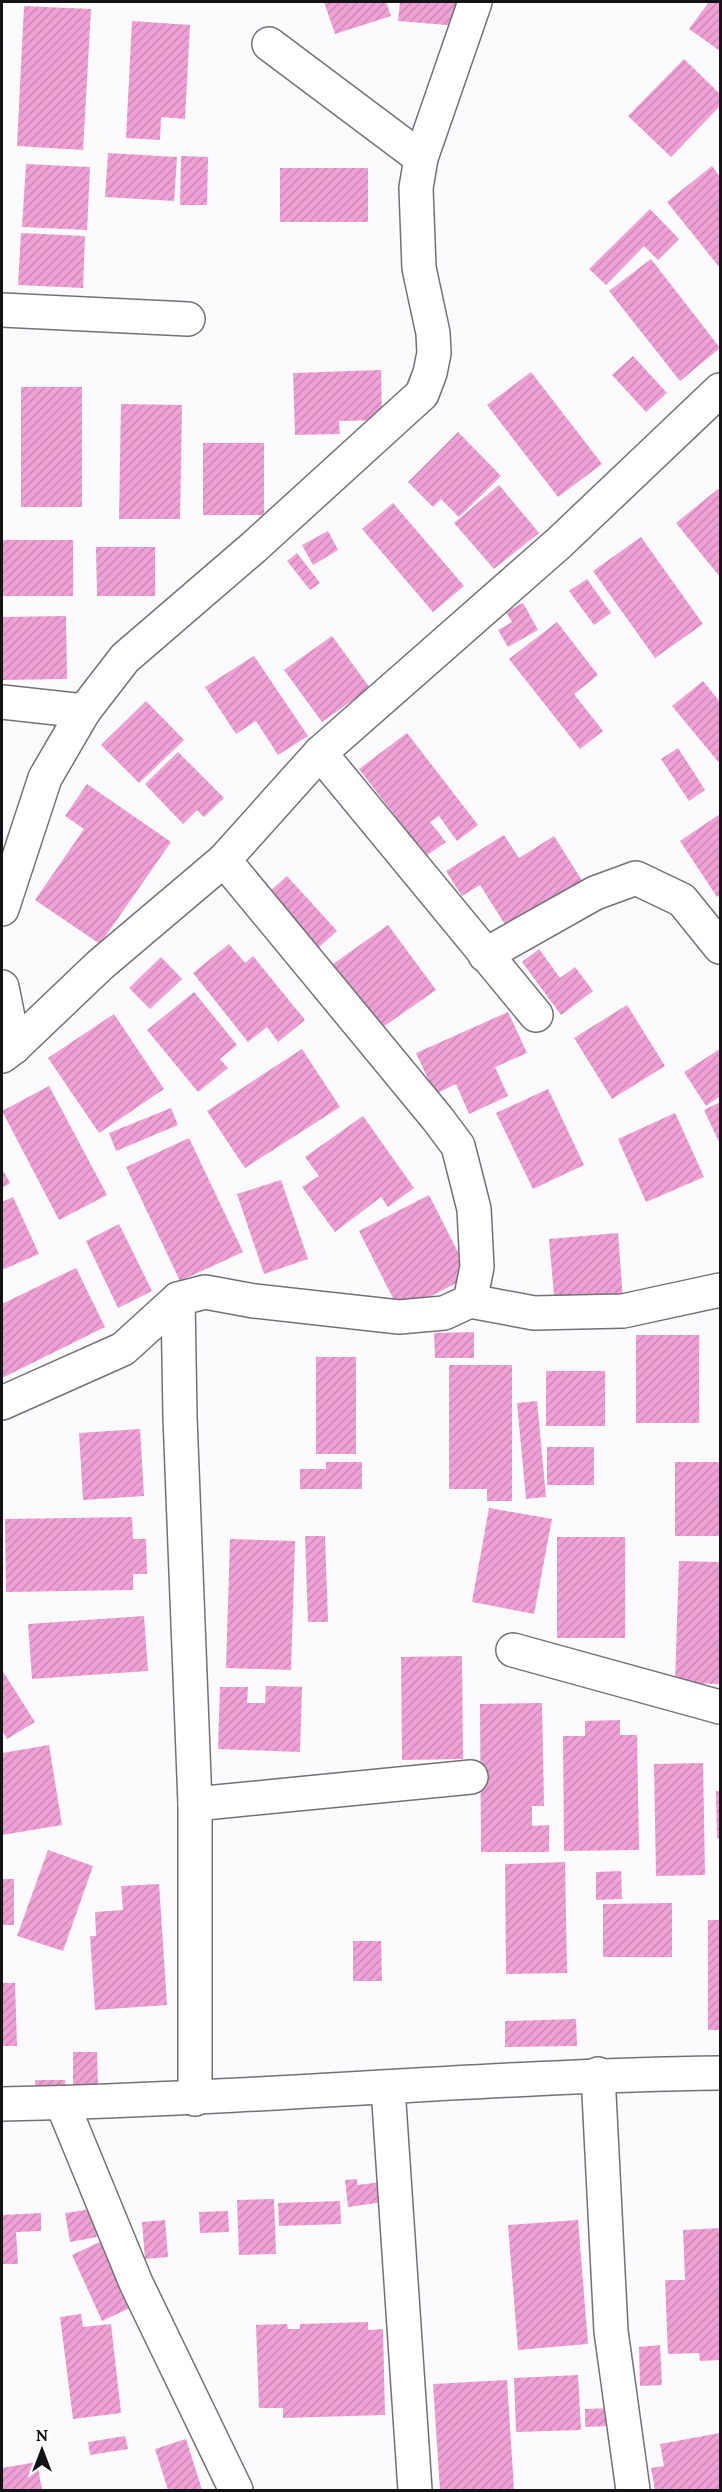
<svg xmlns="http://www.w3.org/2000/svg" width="722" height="2492" viewBox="0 0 722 2492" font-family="Lora,serif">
<defs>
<pattern id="building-hatch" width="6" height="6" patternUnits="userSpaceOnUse" patternTransform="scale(1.5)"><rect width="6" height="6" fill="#efa0d5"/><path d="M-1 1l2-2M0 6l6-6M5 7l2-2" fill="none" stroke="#cc89b6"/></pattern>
</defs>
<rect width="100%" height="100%" fill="#fbfbfe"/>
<g fill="url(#building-hatch)">
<path d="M324,2H386L391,16L335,34Z"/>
<path d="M400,2H461L459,26L398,21Z"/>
<path d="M709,2H720V51L689,29Z"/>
<path d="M24,6L91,9L83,150L17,146Z"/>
<path d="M132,21L190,25L185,119L161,117L160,140L126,138Z"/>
<path d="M684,59L720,94V106L671,157L628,116Z"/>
<path d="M108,153L177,157L174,201L105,197Z"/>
<path d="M181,156L208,157L207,205H180Z"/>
<path d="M26,164L90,167L87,230L22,227Z"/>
<path d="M712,166L720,177V268L667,202Z"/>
<rect x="280" y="168" width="88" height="54"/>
<path d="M650,209L679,239L658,260L644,246L606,285L589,269Z"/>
<path d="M21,233L85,236L83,288L18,285Z"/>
<path d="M651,259L720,348L680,381L609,291Z"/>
<path d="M633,356L667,393L646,412L612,375Z"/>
<path d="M381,370L382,420L339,421L340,434L295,435L293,373Z"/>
<path d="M531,372L602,464L558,497L487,405Z"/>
<rect x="21" y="387" width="61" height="120"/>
<path d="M121,404L182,405L180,519H119Z"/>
<path d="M458,432L501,476L459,517L441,499L433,507L408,482Z"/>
<rect x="203" y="443" width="61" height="72"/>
<path d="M499,485L539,533L494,569L454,523Z"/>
<path d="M718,489L720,492V577L676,523Z"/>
<path d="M393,503L464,586L433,612L362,529Z"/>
<path d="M328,531L338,550L313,565L302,545Z"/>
<path d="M641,537L703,624L655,658L593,571Z"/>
<rect x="2" y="540" width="71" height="56"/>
<path d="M96,547H155V596H97Z"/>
<path d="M297,553L320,583L310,590L287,561Z"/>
<path d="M587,579L611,613L594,625L569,591Z"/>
<path d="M523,603L538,630L508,647L498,630L512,622L506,612Z"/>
<path d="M66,616L67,679L2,680V617Z"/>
<path d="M557,622L598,675L574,694L603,731L580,749L509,659Z"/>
<path d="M332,636L370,688L322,722L284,670Z"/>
<path d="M254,656L308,736L278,755L256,721L236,734L205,687Z"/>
<path d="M703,681L720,702V764L672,706Z"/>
<path d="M146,701L184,740L139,783L101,745Z"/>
<path d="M407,733L478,825L457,841L439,816L430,822L446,842L426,856L359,769Z"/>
<path d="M678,748L705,790L689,801L661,759Z"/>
<path d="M178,752L224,798L204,817L197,810L183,824L145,784Z"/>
<path d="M87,784L171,842L100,944L35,900L84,829L65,816Z"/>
<path d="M720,814V895L717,897L680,841Z"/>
<path d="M504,835L519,858L554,836L586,887L511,934L480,885L462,896L446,871Z"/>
<path d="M287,876L337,931L308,957L259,901Z"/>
<path d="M388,925L436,990L373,1034L326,969Z"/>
<path d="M229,944L245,963L253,956L305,1020L278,1042L267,1027L248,1042L193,973Z"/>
<path d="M539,949L560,978L575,967L593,991L561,1015L522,962Z"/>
<path d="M161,957L182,979L150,1009L129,988Z"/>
<path d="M194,992L237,1045L220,1059L228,1068L198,1092L147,1030Z"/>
<path d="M627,1005L665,1066L612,1099L574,1038Z"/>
<path d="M508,1012L527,1053L495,1067L508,1096L469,1114L456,1084L435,1094L416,1053Z"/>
<path d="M114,1014L164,1089L99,1133L48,1058Z"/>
<path d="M302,1049L340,1107L245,1168L207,1111Z"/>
<path d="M720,1049V1096L706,1106L684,1072Z"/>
<path d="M49,1086L107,1195L59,1220L2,1111Z"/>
<path d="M548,1089L584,1165L533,1189L496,1113Z"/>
<path d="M720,1102V1144L704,1110Z"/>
<path d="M171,1108L178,1125L116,1151L109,1133Z"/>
<path d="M675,1113L704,1177L646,1202L618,1139Z"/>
<path d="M363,1116L414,1188L388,1207L381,1197L335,1232L302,1187L319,1176L305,1157Z"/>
<path d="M189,1138L243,1252L180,1281L126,1167Z"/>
<path d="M2,1169L10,1183L2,1188Z"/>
<path d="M281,1180L308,1259L264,1274L237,1194Z"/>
<path d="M429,1195L470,1276L400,1312L359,1231Z"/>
<path d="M13,1197L39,1254L2,1270V1202Z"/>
<path d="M119,1224L152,1291L118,1308L86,1241Z"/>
<path d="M618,1233L623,1300L555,1306L549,1239Z"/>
<path d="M76,1268L105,1327L2,1378V1304Z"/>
<path d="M474,1332V1358H435L434,1333Z"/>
<rect x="636" y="1335" width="63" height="88"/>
<rect x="316" y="1357" width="40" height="97"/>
<path d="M449,1365H512V1501H487V1489H449Z"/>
<rect x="546" y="1371" width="59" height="55"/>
<path d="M537,1401L546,1497L526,1499L517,1403Z"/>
<path d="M140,1429L144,1496L83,1500L79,1433Z"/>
<rect x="547" y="1447" width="47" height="38"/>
<path d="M326,1462H362V1489H300V1469H326Z"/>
<rect x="675" y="1462" width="45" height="74"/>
<path d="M489,1508L552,1519L534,1614L472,1602Z"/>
<path d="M132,1517L133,1539H146L147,1574H133V1590L6,1592L5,1519Z"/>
<path d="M305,1536H325L328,1622H308Z"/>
<rect x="557" y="1537" width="68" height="101"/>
<path d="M230,1539L295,1541L291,1670L226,1668Z"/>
<path d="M679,1561L720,1562V1684L675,1683Z"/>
<path d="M144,1616L148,1671L32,1679L28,1624Z"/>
<path d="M462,1656L463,1759L402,1760L401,1657Z"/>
<path d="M2,1670L35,1722L7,1739L2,1730Z"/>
<path d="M266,1686L302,1687L300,1752L218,1749L220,1687H248L247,1703H265Z"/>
<path d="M542,1703L544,1806H532V1826L549,1825V1852H481L480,1704Z"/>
<path d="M620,1720V1735H637L639,1850L564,1851L563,1736H585V1721Z"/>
<path d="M49,1745L62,1825L2,1835V1753Z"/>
<path d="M703,1763L705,1875L656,1876L654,1764Z"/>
<path d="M716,1791H720V1838H717Z"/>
<path d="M48,1850L93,1866L63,1951L17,1936Z"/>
<path d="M565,1862L567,1973L506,1974L505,1864Z"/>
<path d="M621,1871L622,1899L596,1900V1872Z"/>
<rect x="2" y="1879" width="12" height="46"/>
<path d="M159,1884L167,2005L95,2010L90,1936H96L95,1912L123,1910L121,1886Z"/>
<path d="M672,1903V1957H603V1904Z"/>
<rect x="708" y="1920" width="12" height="110"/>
<path d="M353,1941H381L382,1981H353Z"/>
<path d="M2,1983H15L17,2046H2Z"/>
<path d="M576,2019L577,2046L505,2047V2021Z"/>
<path d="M73,2052H97L98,2085H73Z"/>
<rect x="35" y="2080" width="30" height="19"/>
<path d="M357,2179V2185L382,2182L384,2202L348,2207L345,2180Z"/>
<path d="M274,2199L276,2254L239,2255L237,2200Z"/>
<path d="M340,2201L341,2224L279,2226L278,2203Z"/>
<path d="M92,2209L97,2237L70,2242L65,2213Z"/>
<path d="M228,2211L229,2232L200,2233L199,2212Z"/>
<path d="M41,2213V2231L16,2232L18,2264H2V2215Z"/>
<path d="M165,2220L168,2257L145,2259L142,2222Z"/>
<path d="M578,2220L588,2344L518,2350L508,2225Z"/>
<path d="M720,2228V2360L700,2361L699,2353L668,2354L665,2280H685L683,2230Z"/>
<path d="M100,2242L130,2308L102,2321L72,2255Z"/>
<path d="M81,2314L83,2327L111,2324L121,2413L73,2419L60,2317Z"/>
<path d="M368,2322V2330L383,2329L385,2415L283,2418V2408H259L256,2325L287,2324L288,2329H300V2324Z"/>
<path d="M660,2345L662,2385L640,2386L639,2347Z"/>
<path d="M578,2375L581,2430L516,2432L514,2378Z"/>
<path d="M507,2380L514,2490H440L433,2384Z"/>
<path d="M612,2408V2426L585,2427V2409Z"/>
<path d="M720,2433V2490H655L651,2468L664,2466L660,2444Z"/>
<path d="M125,2436L128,2449L90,2455L88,2442Z"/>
<path d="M186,2439L202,2490H168L155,2449Z"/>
<path d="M37,2462L42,2490H2V2468Z"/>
</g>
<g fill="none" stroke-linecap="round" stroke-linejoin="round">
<defs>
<g id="minor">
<path d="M269,44L421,158"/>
<path d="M2,310L188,319"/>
<path d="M2,702L84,711"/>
<path d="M320,753L536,1015"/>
<path d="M2,909L45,778L84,711L125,658L254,547L422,394L430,373L434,353L433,333L419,268L416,188L421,158L475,2"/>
<path d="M485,955L595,893L636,878L682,900L720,947"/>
<path d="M2,987L14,1047"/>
<path d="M2,1056L14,1047L100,965L224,860L320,753L559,543L720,390"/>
<path d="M178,1299L180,1417L195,1804V2099"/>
<path d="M470,1301L534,1313L623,1311L720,1290"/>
<path d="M2,1403L123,1349L178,1299L205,1292L254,1301L399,1317L444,1313L470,1301L477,1267L474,1209L458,1146L437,1118L224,860"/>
<path d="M513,1650L720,1707"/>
<path d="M195,1804L471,1777"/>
<path d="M598,2074L611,2331L633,2490"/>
<path d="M388,2088L415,2490"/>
<path d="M62,2103L136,2283L236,2490"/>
<path d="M2,2104C242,2100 481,2076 720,2073"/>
</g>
</defs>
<use href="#minor" stroke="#717277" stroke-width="36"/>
<use href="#minor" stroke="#fff" stroke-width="33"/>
</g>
<rect width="722" height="2492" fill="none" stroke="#131315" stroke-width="6"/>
<g transform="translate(42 2450)" stroke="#ffffff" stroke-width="4.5" paint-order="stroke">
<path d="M0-4.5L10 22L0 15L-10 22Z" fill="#131315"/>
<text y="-9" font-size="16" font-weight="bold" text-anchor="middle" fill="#131315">N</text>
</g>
</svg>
